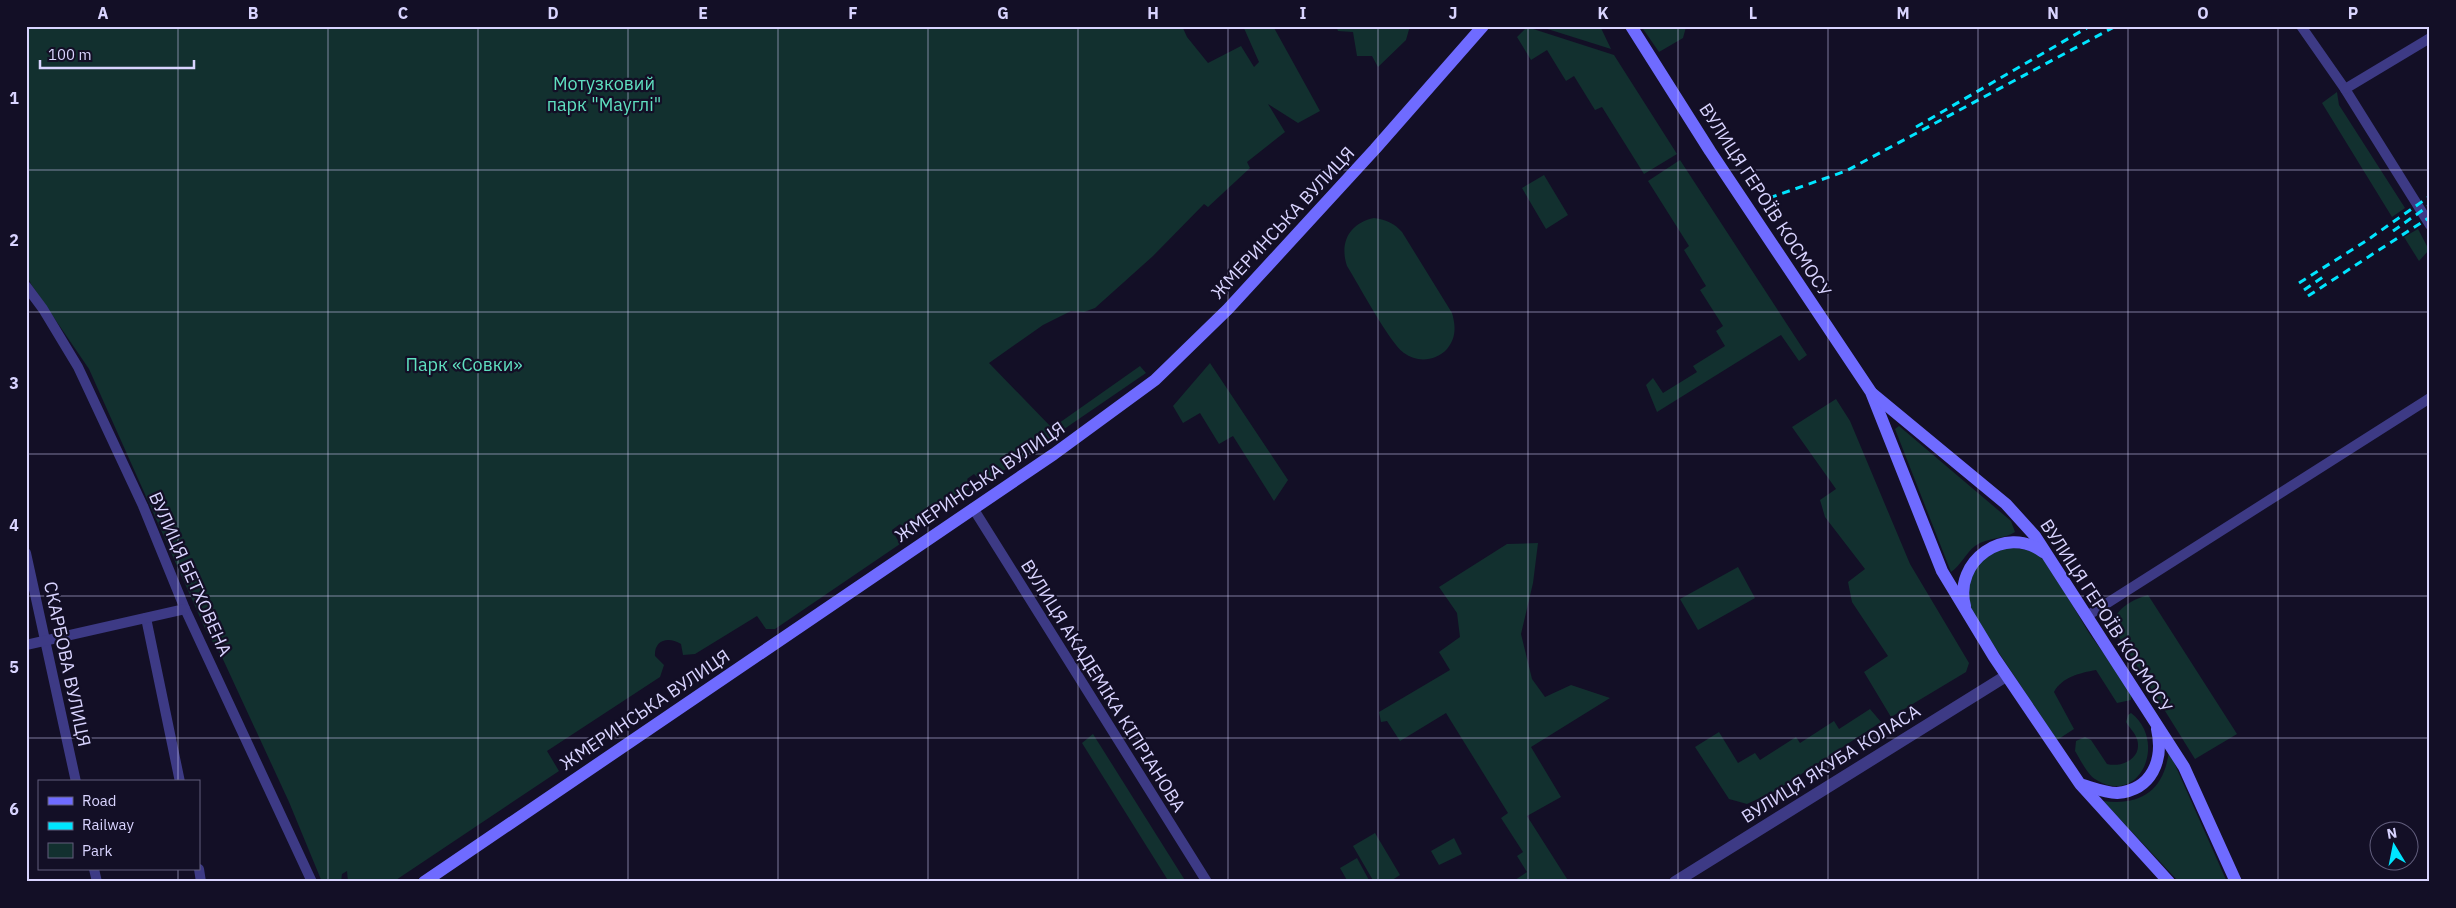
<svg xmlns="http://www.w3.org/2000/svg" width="2456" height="908" viewBox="0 0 2456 908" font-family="'IBM Plex Sans',sans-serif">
<rect width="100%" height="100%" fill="#130f26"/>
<g fill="#12302f">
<path d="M26,26H1182L1187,37L1208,63L1241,46L1254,67L1259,62L1243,26H1273L1320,111L1298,123L1268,104L1285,132L1247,162L1250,168L1208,207L1204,204L1153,256L1095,308L1084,312L1071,311L1043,325L989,363L1052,428L1140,366L1146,373L984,484L974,474L967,479L971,485L969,488L906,531L900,524L892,530L900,544L775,629H766L757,616L695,654L683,655L681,644C668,636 654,640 655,656L664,665L660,677L547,751L559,771L393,882H348L347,871L342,874L341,882H322L289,802L221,655L207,633L89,369L31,284L26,273Z"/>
<path d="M1336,26H1410L1406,40L1378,67L1372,56H1357L1353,32L1338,31Z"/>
<path d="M1538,26H1600L1611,49Z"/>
<path d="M1641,26H1685L1686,27L1683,38L1659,52Z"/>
<path d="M1527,27L1614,55L1677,154L1644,174L1602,107L1595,110L1574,76L1566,81L1547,50L1531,60L1517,37Z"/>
<path d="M2337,92L2339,105L2405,208L2392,217L2322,103Z"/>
<path d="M1680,160L1807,355L1799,361L1781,335L1657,412L1646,385L1653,378L1663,393L1697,372L1693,366L1725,346L1716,331L1723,326L1700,290L1706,286L1684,250L1689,246L1648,181Z"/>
<path d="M1544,175L1568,215L1546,229L1522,188Z"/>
<path d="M1374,218C1387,220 1394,223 1402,232L1452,313C1456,327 1456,338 1447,349C1436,361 1417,363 1404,353C1389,342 1359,285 1347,266C1339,242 1350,223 1374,218Z"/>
<path d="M2418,229L2429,250L2419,261L2404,237Z"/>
<path d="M1210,363L1288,480L1274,501L1233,436L1219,444L1200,413L1183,423L1173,406Z"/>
<path d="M1836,399L1850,421L1910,564L1969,663L1966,672L1891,717L1864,672L1888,656L1852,602L1848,582L1865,569L1825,517L1820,500L1836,489L1792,427Z"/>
<path d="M1899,426L2011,521L2015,532C2005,539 1988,537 1975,546C1966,553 1961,565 1951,572L1895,429Z"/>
<path d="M1538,543L1533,583L1521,634L1532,679L1545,697L1571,685L1610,698L1531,747L1561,797L1527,816L1569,882H1512L1527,872L1517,856L1523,852L1501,818L1508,813L1446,713L1400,741L1387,721L1381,722L1379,712L1450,670L1439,652L1460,637L1457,613L1439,587L1507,544Z"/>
<path d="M2010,547L2036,552L2046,561L2089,633L2132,693L2131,700L2117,703L2096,670C2080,673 2062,677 2054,692L2074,729L2057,740L1969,608C1967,590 1969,570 1984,557C1990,552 2002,550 2010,547Z"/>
<path d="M1738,567L1755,598L1698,630L1680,599Z"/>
<path d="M2148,595L2237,734L2195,759L2114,629C2112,609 2132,600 2148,595Z"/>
<path d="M1870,709L1881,722L1777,790L1747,804L1729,799L1695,747L1719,732L1738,763L1755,753L1760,760L1796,737L1800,743L1834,721L1839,729Z"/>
<path d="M2131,713C2168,741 2140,808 2095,779C2087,774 2080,759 2075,751L2076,741L2085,737L2091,740L2107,764C2122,768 2143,758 2137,739C2135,733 2129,727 2126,722L2128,715Z"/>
<path d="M1093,734L1186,882H1169L1082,743Z"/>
<path d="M2169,751L2227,882H2179L2103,801C2142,806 2164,790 2169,751Z"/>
<path d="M1375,833L1400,875L1389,882H1374L1353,846Z"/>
<path d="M1454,838L1462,854L1439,865L1431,851Z"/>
<path d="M1357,858L1370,882H1348L1340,868Z"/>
</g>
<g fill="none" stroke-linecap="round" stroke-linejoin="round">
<g stroke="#3d3a85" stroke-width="10">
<path d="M2301,26L2345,89L2430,225"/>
<path d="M2345,89L2430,38"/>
<path d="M26,286L43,309L78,367L143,506L185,609L312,882"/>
<path d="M973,508L1207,882"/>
<path d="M26,553L76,782"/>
<path d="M2087,616L2430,398"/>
<path d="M146,618L180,782"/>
<path d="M26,645L185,609"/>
<path d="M94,869L97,882"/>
<path d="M199,869L201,882"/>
</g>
<path stroke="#3d3a85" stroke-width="12" d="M1675,882L2006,676"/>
<g stroke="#6f6bff" stroke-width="12">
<path d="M1631,26L1710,151L1871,392L1942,571L1994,657L2080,784L2169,882"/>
<path d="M1873,394L2006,504L2035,536L2184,767L2236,882"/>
<path d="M1965,606C1953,561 2005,524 2043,552"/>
<path d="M2083,785C2093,788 2106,793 2117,793C2152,790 2164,760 2157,729"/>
<path d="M424,882L1054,454L1155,380L1228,309L1375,149L1483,26"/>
</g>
<g stroke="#00e5ff" stroke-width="3" stroke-dasharray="8 6" stroke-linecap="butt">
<path d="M1916,127L2090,26"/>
<path d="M1769,198L1846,171L2116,26"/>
<path d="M2393,231L2430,205"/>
<path d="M2299,283L2366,241L2430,196"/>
<path d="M2304,290L2326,275"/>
<path d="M2308,296L2430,217"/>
</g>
</g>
<path fill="none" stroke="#d9d4ff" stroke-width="1" stroke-opacity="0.55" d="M178,26V782M328,26V882M478,26V882M628,26V882M778,26V882M928,26V882M1078,26V882M1228,26V882M1378,26V882M1528,26V882M1678,26V882M1828,26V882M1978,26V882M2128,26V882M2278,26V882M26,170H2430M26,312H2430M26,454H2430M26,596H2430M26,738H2430M178,869V882"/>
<g text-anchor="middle" stroke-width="4.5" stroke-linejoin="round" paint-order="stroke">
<g font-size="18" fill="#5fe0c0" stroke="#130f26">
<text x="604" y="90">Мотузковий<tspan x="604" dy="21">парк "Мауглі"</tspan></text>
<text x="464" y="371">Парк «Совки»</text>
</g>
<g font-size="18" fill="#d9d4ff" stroke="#130f26">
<text transform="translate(1765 200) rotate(57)" y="6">ВУЛИЦЯ ГЕРОЇВ КОСМОСУ</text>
<text transform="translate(1283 223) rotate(-47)" y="6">ЖМЕРИНСЬКА ВУЛИЦЯ</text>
<text transform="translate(980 482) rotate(-34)" y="6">ЖМЕРИНСЬКА ВУЛИЦЯ</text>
<text transform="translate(190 574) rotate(66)" y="6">ВУЛИЦЯ БЕТХОВЕНА</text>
<text transform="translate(2106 616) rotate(57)" y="6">ВУЛИЦЯ ГЕРОЇВ КОСМОСУ</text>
<text transform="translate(67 664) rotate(78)" y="6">СКАРБОВА ВУЛИЦЯ</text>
<text transform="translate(1103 686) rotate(58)" y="6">ВУЛИЦЯ АКАДЕМІКА КІПРІАНОВА</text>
<text transform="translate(645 710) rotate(-34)" y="6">ЖМЕРИНСЬКА ВУЛИЦЯ</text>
<text transform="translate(1831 764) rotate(-32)" y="6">ВУЛИЦЯ ЯКУБА КОЛАСА</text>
</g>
</g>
<rect width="2456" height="908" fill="none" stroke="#130f26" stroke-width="55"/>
<rect x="38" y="780" width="162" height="90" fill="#130f26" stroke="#625e7d"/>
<rect x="48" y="797" width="25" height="8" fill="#6f6bff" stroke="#625e7d"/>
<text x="82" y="806" font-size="15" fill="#d9d4ff">Road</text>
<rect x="48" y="822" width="25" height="8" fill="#00e5ff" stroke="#625e7d"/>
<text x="82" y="830" font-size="15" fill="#d9d4ff">Railway</text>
<rect x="48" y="843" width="25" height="15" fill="#12302f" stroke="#625e7d"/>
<text x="82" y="856" font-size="15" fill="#d9d4ff">Park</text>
<g transform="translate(2394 846) rotate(350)"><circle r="24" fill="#130f26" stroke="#625e7d"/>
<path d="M0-4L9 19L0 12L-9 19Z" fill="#00e5ff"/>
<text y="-8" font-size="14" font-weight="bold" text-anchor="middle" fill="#d9d4ff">N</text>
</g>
<path d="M40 60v8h154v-8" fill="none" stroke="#d9d4ff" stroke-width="2.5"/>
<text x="48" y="60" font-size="15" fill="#d9d4ff" stroke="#130f26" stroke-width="4" paint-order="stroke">100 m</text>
<rect x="28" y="28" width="2400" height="852" fill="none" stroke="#d9d4ff" stroke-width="2"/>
<g font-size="16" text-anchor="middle" font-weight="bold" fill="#d9d4ff">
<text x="103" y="19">A</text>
<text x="253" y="19">B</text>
<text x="403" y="19">C</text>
<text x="553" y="19">D</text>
<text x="703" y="19">E</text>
<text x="853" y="19">F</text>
<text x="1003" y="19">G</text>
<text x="1153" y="19">H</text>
<text x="1303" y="19">I</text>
<text x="1453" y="19">J</text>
<text x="1603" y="19">K</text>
<text x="1753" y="19">L</text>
<text x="1903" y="19">M</text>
<text x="2053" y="19">N</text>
<text x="2203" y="19">O</text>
<text x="2353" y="19">P</text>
<text x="14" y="104">1</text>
<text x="14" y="246">2</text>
<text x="14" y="389">3</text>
<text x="14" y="531">4</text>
<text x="14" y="673">5</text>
<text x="14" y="815">6</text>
</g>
</svg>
